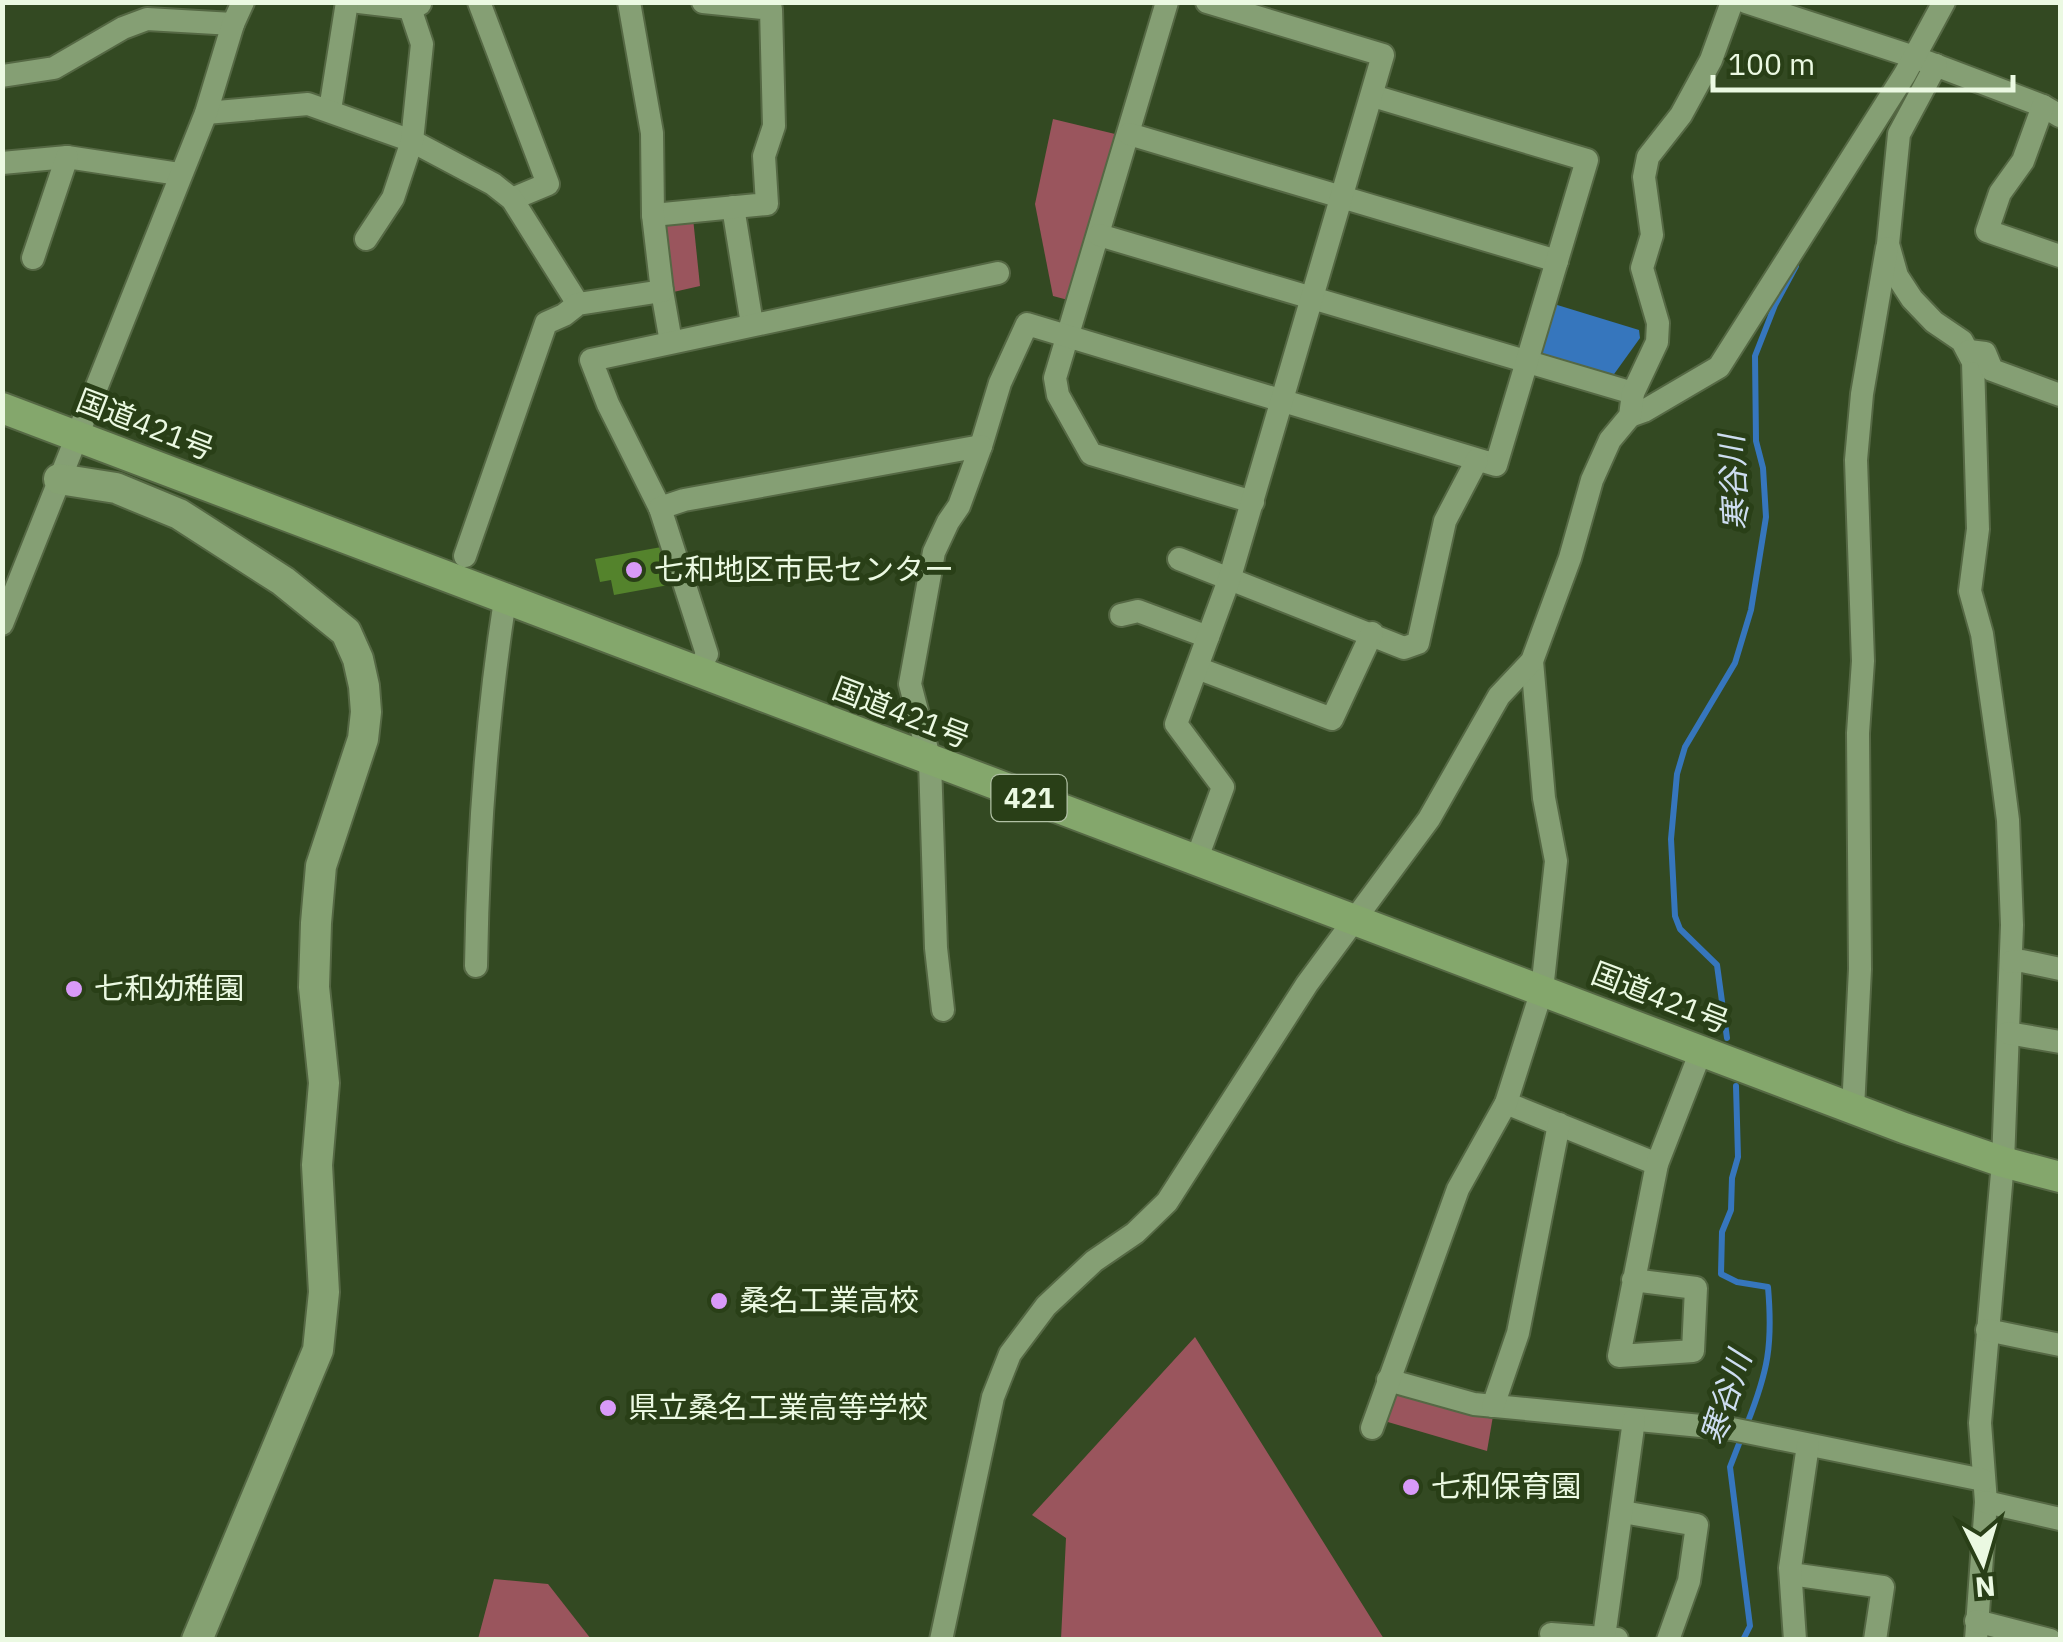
<svg xmlns="http://www.w3.org/2000/svg" width="2063" height="1642" viewBox="0 0 2063 1642" font-family="'IBM Plex Sans','Noto Sans JP',sans-serif">
<rect width="100%" height="100%" fill="#334922"/>
<g fill="#9a555d">
<path d="M1053,119L1115,134L1068,300L1053,296L1035,204Z"/>
<path d="M693,218L700,286L669,293L661,227L669,221Z"/>
<path d="M1195,1337L1384,1639H1061L1066,1538L1032,1515Z"/>
<path d="M1391,1385L1494,1410L1487,1451L1381,1420Z"/>
<path d="M494,1579L548,1584L591,1639H478Z"/>
</g>
<path fill="#3676bd" d="M1554,304L1639,330L1640,338L1612,377L1543,358L1539,350Z"/>
<g fill="none" stroke-linecap="round" stroke-linejoin="round">
<g stroke="#3676bd" stroke-width="6">
<path d="M1727,1038L1717,965L1680,929L1675,916L1671,839L1677,774L1685,747L1735,663L1751,610L1766,517L1763,468L1756,441L1755,356L1775,305L1796,266"/>
<path d="M1736,1086L1738,1157L1732,1178L1731,1210L1722,1232L1721,1274L1737,1282L1768,1287C1773,1345 1768,1371 1747,1424"/>
<path d="M1742,1436L1730,1467L1750,1626L1743,1640"/>
</g>
</g>
<path fill="#54832c" d="M667,546L674,584L614,595L611,580L600,582L595,559Z"/>
<g fill="none" stroke-linecap="round" stroke-linejoin="round">
<defs>
<g id="street">
<path d="M359,2L410,8L420,4"/>
<path d="M479,2L548,184L512,199"/>
<path d="M1167,2L1055,378L1058,395L1091,454L1253,502"/>
<path d="M1746,2L1914,57L2043,106L2060,116"/>
<path d="M1936,65L1899,134L1888,244L1897,276L1912,299L1934,322L1962,341L1973,362L1978,529L1970,591L1982,634L2002,774L2008,820L2012,925L2003,1162L1980,1423L1986,1502L1976,1640"/>
<path d="M2,76L54,68L123,28L147,19L233,24"/>
<path d="M2043,106L2023,161L2000,193L1987,231L2060,256"/>
<path d="M330,110L347,2"/>
<path d="M206,113L308,104L412,141L493,184L512,199L578,304"/>
<path d="M1129,134L1557,261"/>
<path d="M2,163L67,157L179,174"/>
<path d="M733,207L752,324"/>
<path d="M653,215L767,204L764,156L774,126L771,9L703,2"/>
<path d="M1099,235L1633,393"/>
<path d="M366,239L393,198L412,141L422,44L408,2"/>
<path d="M33,258L67,157"/>
<path d="M662,291L671,342"/>
<path d="M1969,351L1985,353L1992,370L2060,395"/>
<path d="M1630,416L1644,411L1719,367L1905,74L1944,2"/>
<path d="M981,446L1000,383L1027,324L1496,465L1587,160L1373,96"/>
<path d="M660,508L608,404L591,360L998,273"/>
<path d="M465,556L546,323L564,315L578,304L662,291L653,215L652,133L629,2"/>
<path d="M1179,559L1404,648L1418,643L1445,521L1477,460"/>
<path d="M1121,615L1138,611L1208,637"/>
<path d="M2,624L206,113L233,24L243,2"/>
<path d="M1197,668L1332,719L1372,633"/>
<path d="M697,673L707,654L660,508L684,500L981,446L959,506L948,522L934,552L910,684L930,761L936,948L943,1010"/>
<path d="M1196,861L1223,787L1176,724L1230,577L1383,55L1207,2"/>
<path d="M2011,962L2022,961L2060,969"/>
<path d="M476,966C478,843 486,721 505,600"/>
<path d="M2008,1033L2060,1042"/>
<path d="M1506,1103L1657,1164"/>
<path d="M1853,1109L1860,969L1858,733L1863,661L1856,460L1862,394L1887,248"/>
<path d="M1633,1280L1696,1288L1693,1351L1619,1356L1657,1164L1701,1051"/>
<path d="M1987,1330L2060,1345"/>
<path d="M1388,1380L1474,1404L1732,1429L1983,1480"/>
<path d="M1493,1406L1518,1333L1559,1124"/>
<path d="M1372,1428L1458,1189L1506,1103L1542,990L1556,861L1544,798L1532,661"/>
<path d="M1986,1502L2060,1519"/>
<path d="M1623,1512L1697,1525L1689,1581L1668,1640"/>
<path d="M1791,1574L1883,1587L1875,1640"/>
<path d="M1976,1621L2050,1640"/>
<path d="M1551,1634L1617,1639"/>
<path d="M1604,1637L1634,1420"/>
<path d="M941,1640L993,1397L1010,1354L1046,1306L1094,1261L1135,1233L1167,1202L1307,984L1429,819L1499,696L1532,661L1570,558L1592,480L1610,440L1630,416L1633,393L1657,342L1658,323L1642,268L1652,235L1644,177L1648,157L1681,115L1711,60L1732,2"/>
<path d="M1795,1640L1790,1568L1808,1445"/>
</g>
<path id="secondary" d="M59,479L116,488L179,514L283,581L346,632L358,659L364,686L366,712L363,739L321,866L316,923L314,987L324,1083L317,1165L324,1292L318,1350L197,1640"/>
<path id="highway" d="M2,408L1904,1128L2003,1162L2060,1177"/>
</defs>
<use href="#street" stroke="#556844" stroke-width="26"/>
<use href="#secondary" stroke="#556844" stroke-width="34"/>
<use href="#highway" stroke="#556844" stroke-width="34"/>
<use href="#street" stroke="#859f74" stroke-width="22"/>
<use href="#secondary" stroke="#85a172" stroke-width="30"/>
<use href="#highway" stroke="#84a76c" stroke-width="30"/>
</g>
<g fill="#d89af8" stroke="#293f17" stroke-width="4">
<circle cx="634" cy="570" r="10"/>
<circle cx="74" cy="989" r="10"/>
<circle cx="719" cy="1301" r="10"/>
<circle cx="608" cy="1408" r="10"/>
<circle cx="1411" cy="1487" r="10"/>
</g>
<g text-anchor="middle" stroke-width="10" stroke-linejoin="round" paint-order="stroke">
<rect fill="#293f17" stroke="#b1c1a5" stroke-width="2.5" x="991.5" y="775" width="75" height="46" rx="8"/>
<g font-size="28" font-weight="bold" fill="#ebf9e2">
<text x="1029" y="808">421</text>
</g>
<g font-size="30" fill="#ebf9e2" stroke="#293f17">
<text transform="translate(145 425) rotate(21)" y="10">国道421号</text>
<text transform="translate(901 713) rotate(21)" y="10">国道421号</text>
<text transform="translate(1660 998) rotate(21)" y="10">国道421号</text>
</g>
<g font-size="30" fill="#ebf9e2" stroke="#293f17" text-anchor="start">
<text x="654" y="580">七和地区市民センター</text>
<text x="94" y="999">七和幼稚園</text>
<text x="739" y="1311">桑名工業高校</text>
<text x="628" y="1418">県立桑名工業高等学校</text>
<text x="1431" y="1497">七和保育園</text>
</g>
<g font-size="32" font-style="italic" fill="#cdddf0" stroke="#293f17">
<text transform="translate(1734 483) rotate(-93)" y="11">寒谷川</text>
<text transform="translate(1726 1398) rotate(-72)" y="11">寒谷川</text>
</g>
</g>
<rect width="2063" height="1642" fill="none" stroke="#ebf9e2" stroke-width="10"/>
<g transform="translate(1983 1562) rotate(175)" stroke="#293f17" stroke-width="8" paint-order="stroke">
<path d="M0-8L18 38L0 25L-18 38Z" fill="#ebf9e2"/>
<text y="-15" font-size="28" font-weight="bold" text-anchor="middle" fill="#ebf9e2">N</text>
</g>
<path d="M1713 75v15h300v-15" fill="none" stroke="#ebf9e2" stroke-width="5"/>
<text x="1728" y="75" font-size="30" fill="#ebf9e2" stroke="#293f17" stroke-width="8" paint-order="stroke">100 m</text>
</svg>
